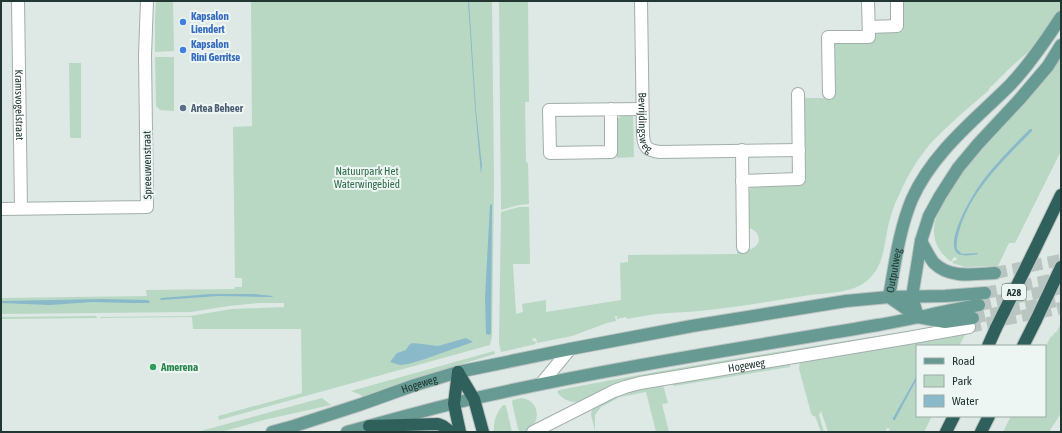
<svg xmlns="http://www.w3.org/2000/svg" width="1062" height="433" viewBox="0 0 1062 433" font-family="'Asap Condensed',sans-serif">
<rect width="100%" height="100%" fill="#dee8e5"/>
<g fill="#b9d8c4">
<path d="M156,1H173L174,51L155,52V19Z"/>
<path d="M251,1H492L494,183L492,337L490,345L219,420L218,416L302,393L301,329H193L192,317L100,318V317L190,316L232,309L284,307V303H259L229,306L191,312L1,314V298L147,296L146,290L234,289L235,287H242V278H235L233,127L252,126Z"/>
<path d="M499,1H528L529,102H525L526,162L528,163L529,204L519,205L501,210Z"/>
<path d="M903,1H1061V10L1039,43L1012,66L992,86H991L988,91C968,108 948,125 930,144C918,159 907,176 900,193C894,204 891,215 888,227C884,245 884,264 870,278C853,295 826,292 804,296C776,300 746,306 717,309C697,312 677,312 657,314C647,315 637,317 627,319L626,317L617,319V316H615L616,321L607,323L572,336L537,343L536,338L532,339L533,341H535L536,344L501,352L499,343L501,212L519,207H529L530,264H513L516,314L523,312L522,304L546,300V312L621,300L620,263L628,262V255L737,254V250C742,250 749,251 753,248C764,242 758,229 748,228V193L751,188L757,185L803,184L802,141L804,98H832L833,43L874,42V31H903Z"/>
<path d="M1061,53V151L1015,243H1009L998,266L965,267L952,263L954,260L956,261L957,258L954,257L951,262C940,253 933,242 934,228C935,217 941,206 947,197C966,163 993,138 1019,110C1034,92 1048,73 1061,53Z"/>
<path d="M155,57H174V111L160,110L156,106Z"/>
<path d="M69,63H81V138H70Z"/>
<path d="M633,113L634,157L617,158V120L622,115Z"/>
<path d="M96,316L97,318L1,319V317Z"/>
<path d="M1061,323V413L1049,432H1003L1011,416H1045V348L1051,336L1052,337L1055,332L1056,333Z"/>
<path d="M955,324L674,373L581,402C571,403 563,400 557,392L559,390C690,364 823,345 955,324Z"/>
<path d="M967,331L959,346H917V375L902,402L895,420L917,379V416H932L924,432H888L890,429L887,428L885,432H828L821,411L819,415L824,432H821L815,416H813L811,413L799,369L800,360Z"/>
<path d="M494,351L495,354L425,375L370,394L362,397L361,395L351,391Z"/>
<path d="M790,364V367L674,386L672,384V381Z"/>
<path d="M662,385L664,388L668,403L662,404L669,432H656L646,392L620,397L601,407L595,415V431L591,415L592,409L630,388Z"/>
<path d="M322,398L331,405L268,419L221,432H197Z"/>
<path d="M522,398C544,402 540,431 520,432L518,429L512,402L513,400Z"/>
<path d="M503,405H505L506,406L512,432H494C493,422 496,413 503,405Z"/>
</g>
<g fill="#8ab9ca">
<path d="M468,1H469L476,110L482,166L481,174L475,108Z"/>
<path d="M1030,129H1032V131C1004,160 973,188 960,228C958,235 956,242 957,249L962,254L977,253L978,254C972,255 962,257 957,253C944,241 975,190 984,179C998,161 1014,145 1030,129Z"/>
<path d="M491,204L492,205L491,333L489,335L486,334L485,298L490,205Z"/>
<path d="M211,294H253L273,296L272,297L219,296L161,300L160,299L161,298Z"/>
<path d="M103,299L148,300L150,302L149,303H131L93,302L50,305L1,303V301Z"/>
<path d="M466,338L473,342L422,360L408,364L400,365L390,362L397,353L406,350L409,345L412,343L422,344L438,346Z"/>
<path d="M917,375V379L895,420H893V418Z"/>
</g>
<g fill="none" stroke-linecap="round" stroke-linejoin="round">
<path stroke="#b8c5c1" stroke-width="12" stroke-dasharray="12 6" stroke-linecap="butt" d="M969,327L1061,308"/>
<g stroke="#b8c5c1" stroke-width="12" stroke-dasharray="12 6" stroke-linecap="butt">
<path d="M995,273L1061,260"/>
<path d="M985,293L1061,278"/>
<path d="M979,305L1061,288"/>
<path d="M973,318L1061,300"/>
</g>
<defs>
<g id="street">
<path id="s1" d="M18,1L21,208"/>
<path id="s2" d="M641,1L643,135C644,148 647,150 660,152L799,150"/>
<path d="M869,27L897,26V1"/>
<path d="M829,93L828,37H869L868,1"/>
<path d="M611,109V152L550,153L549,110L642,109"/>
<path d="M742,150L743,247"/>
<path d="M742,181L799,179L798,94"/>
<path d="M1,209L147,207L145,55L147,1"/>
<path d="M541,384L570,349"/>
<path id="s3" d="M533,432L614,391L625,387L640,383L908,338L969,327"/>
</g>
<g id="primary">
<path d="M921,241C925,248 929,257 934,263C950,279 975,274 995,273"/>
<path id="s4" d="M889,297C895,264 899,230 912,199C933,152 975,120 1010,85C1029,65 1046,40 1061,17"/>
<path d="M889,297L918,317L945,322L973,318"/>
<path d="M918,317L912,297L921,241L929,216L940,196L958,168L978,144L1019,100L1048,66L1061,45"/>
<path id="s5" d="M272,432L294,426L359,405L415,385L458,372L570,349L692,326L846,301L889,297L945,296L985,293"/>
<path d="M347,432C390,420 433,408 476,398C609,368 743,348 878,325C912,319 945,311 979,305"/>
</g>
<g id="highway">
<path d="M1032,255L1061,195"/>
<path d="M988,346L996,328"/>
<path d="M1023,346L1036,320"/>
<path d="M458,372L474,399L483,432"/>
<path d="M458,372L454,404L460,432"/>
<path d="M369,426L438,424L443,426L451,432"/>
<path d="M946,432L954,416"/>
<path d="M981,432L989,416"/>
</g>
</defs>
<use href="#street" stroke="#a2afac" stroke-width="14"/>
<use href="#primary" stroke="#bcc3c2" stroke-width="14"/>
<use href="#highway" stroke="#bcc3c2" stroke-width="14"/>
<use href="#street" stroke="#fff" stroke-width="12"/>
<use href="#primary" stroke="#669a92" stroke-width="12"/>
<use href="#highway" stroke="#30605b" stroke-width="12"/>
<defs>
<g id="highway-bridge">
<path d="M1036,320L1061,267"/>
<path d="M996,328L1032,255"/>
</g>
</defs>
<use href="#highway-bridge" stroke="#bcc3c2" stroke-width="14" stroke-linecap="butt"/>
<use href="#highway-bridge" stroke="#30605b" stroke-width="12"/>
</g>
<g fill="#3f7fe0" stroke="#eef6f3" stroke-width="1.5">
<circle cx="183" cy="22" r="4"/>
<circle cx="183" cy="50" r="4"/>
</g>
<circle fill="#5c6f8a" stroke="#eef6f3" stroke-width="1.5" cx="183" cy="108" r="4"/>
<circle fill="#2e9e5b" stroke="#eef6f3" stroke-width="1.5" cx="153" cy="367" r="4"/>
<g text-anchor="middle" stroke-width="4" stroke-linejoin="round" paint-order="stroke">
<rect fill="#eef6f3" stroke="#5e706d" stroke-width="1" x="1002" y="284" width="24" height="16" rx="3"/>
<g font-size="10" font-weight="bold" fill="#213733">
<text x="1014" y="296">A28</text>
</g>
<g font-size="11" font-weight="bold" fill="#366cbe" stroke="#eef6f3" text-anchor="start">
<text x="191" y="20">Kapsalon<tspan x="191" dy="13">Liendert</tspan></text>
<text x="191" y="48">Kapsalon<tspan x="191" dy="13">Rini Gerritse</tspan></text>
</g>
<g font-size="11" fill="#213733" stroke="#eef6f3">
<text dy="4" stroke="none"><textPath href="#s1" startOffset="104">Kramsvogelstraat</textPath></text>
<text dy="4" stroke="none"><textPath href="#s2" startOffset="122">Bevrijdingsweg</textPath></text>
<text transform="translate(147 165) rotate(-91)" y="4">Spreeuwenstraat</text>
<text dy="4" stroke="none"><textPath href="#s4" startOffset="27">Outputweg</textPath></text>
<text dy="4" stroke="none"><textPath href="#s3" startOffset="226">Hogeweg</textPath></text>
<text dy="4" stroke="none"><textPath href="#s5" startOffset="155">Hogeweg</textPath></text>
</g>
<g font-size="11" font-weight="bold" fill="#4e5e75" stroke="#eef6f3" text-anchor="start">
<text x="191" y="112">Artea Beheer</text>
</g>
<g font-size="11" fill="#2f6a4c" stroke="#eef6f3">
<text x="367" y="175">Natuurpark Het<tspan x="367" dy="13">Waterwingebied</tspan></text>
</g>
<g font-size="11" font-weight="bold" fill="#27864d" stroke="#eef6f3" text-anchor="start">
<text x="161" y="371">Amerena</text>
</g>
</g>
<rect width="1062" height="433" fill="none" stroke="#213733" stroke-width="4"/>
<rect x="916" y="345" width="130" height="72" fill="#eef6f3" stroke="#9caaa6"/>
<rect x="924" y="358" width="20" height="6" fill="#669a92" stroke="#9caaa6"/>
<text x="952" y="365" font-size="12" fill="#213733">Road</text>
<rect x="924" y="375" width="20" height="12" fill="#b9d8c4" stroke="#9caaa6"/>
<text x="952" y="385" font-size="12" fill="#213733">Park</text>
<rect x="924" y="395" width="20" height="12" fill="#8ab9ca" stroke="#9caaa6"/>
<text x="952" y="405" font-size="12" fill="#213733">Water</text>
</svg>
